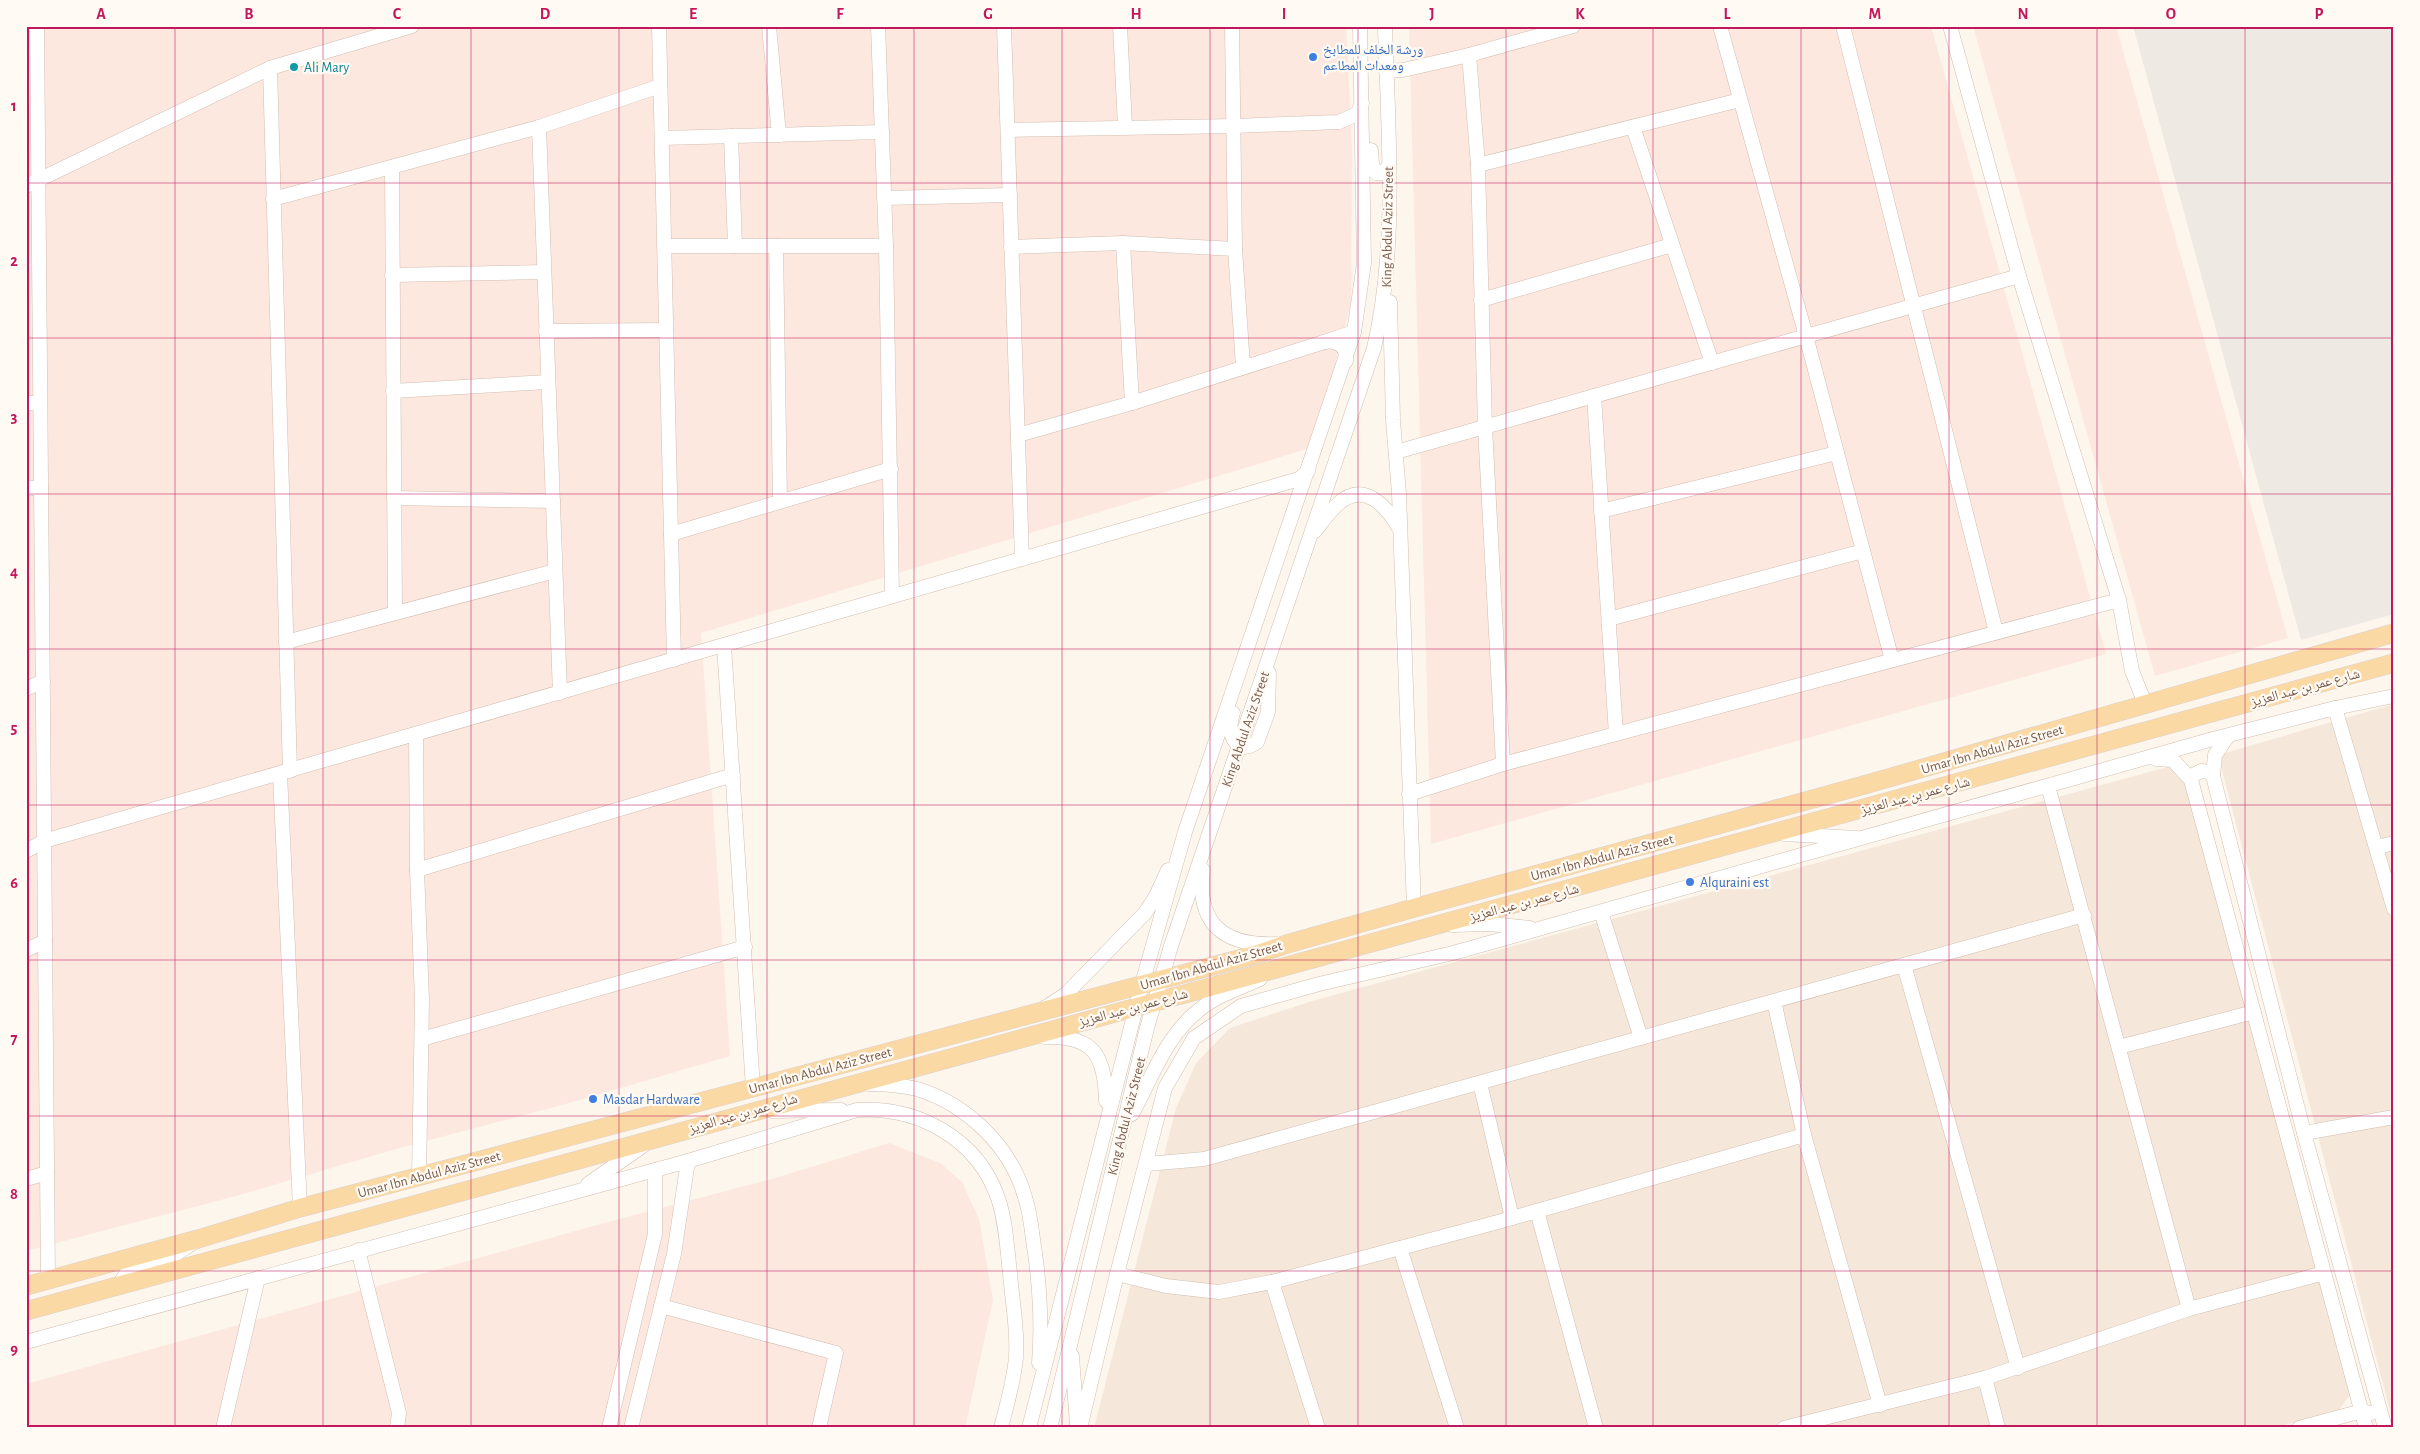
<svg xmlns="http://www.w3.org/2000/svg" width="2420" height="1454" viewBox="0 0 2420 1454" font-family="'Alegreya Sans','Noto Naskh Arabic',sans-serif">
<rect width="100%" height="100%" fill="#fdf6ec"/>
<g fill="#f5e8da">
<path d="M2394,704V1426L2218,755Z"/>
<path d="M2171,766L2187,780L2353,1391L2339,1410L2273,1428H1094L1176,1108L1196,1063L1230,1028L1312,1001Z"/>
</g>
<g fill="#fde8e0">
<path d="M26,26H1346L1352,150L1351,303L1334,368L1307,449L701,633L730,1056L573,1102L396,1149L236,1196L26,1251Z"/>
<path d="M1409,26H1931L2106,654L1431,844Z"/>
<path d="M1973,26H2116L2288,638L2155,676Z"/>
<path d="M889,1143L940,1163L962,1182L979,1219L993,1300L965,1428H26V1384L604,1223L772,1179Z"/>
</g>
<path fill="#efe9e4" d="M2133,26H2394V614L2301,640Z"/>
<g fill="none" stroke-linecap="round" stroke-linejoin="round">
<defs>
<g id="minor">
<path d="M37,26L48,1280"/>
<path d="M659,26L674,660"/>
<path d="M769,26L779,135"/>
<path d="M878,26L886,246L892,595"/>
<path d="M1004,26L1022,559"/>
<path d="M1120,26L1125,127"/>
<path d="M1232,26L1235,249L1243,366"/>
<path d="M1720,26L1806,336L1892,660"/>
<path d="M1843,26L1996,632"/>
<path d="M1950,26L2019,276L2119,600L2132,671L2146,706"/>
<path d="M1469,55L1478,165L1485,427L1503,764"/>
<path d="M270,68L290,771"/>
<path d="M1386,71L1403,70L1469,55L1573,26"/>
<path d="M539,127L560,693"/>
<path d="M1633,127L1712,363"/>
<path d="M1008,130L1234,126L1339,122L1357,114L1362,103"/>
<path d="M731,136L735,246"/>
<path d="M662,138L882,132"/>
<path d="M1371,150L1372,165L1376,173H1383L1388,167"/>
<path d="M1478,165L1740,100"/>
<path d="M392,167L395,613"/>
<path d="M26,186L270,68L412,26"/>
<path d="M884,198L1010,195"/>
<path d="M273,199L539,127L660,86"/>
<path d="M664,246H886"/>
<path d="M776,246L780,501"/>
<path d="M1011,247L1123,243"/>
<path d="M392,275L544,272"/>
<path d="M1481,300L1672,245"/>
<path d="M1390,302L1393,420L1399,493L1414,908"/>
<path d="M546,331L666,330"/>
<path d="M1346,361C1347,346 1338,340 1324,342L1354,332"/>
<path d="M393,391L548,382"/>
<path d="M1594,396L1616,734"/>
<path d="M26,403H40"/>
<path d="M1132,403L1123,243L1235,249"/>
<path d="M1018,435L1132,403L1324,342"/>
<path d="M1396,452L2019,276"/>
<path d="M26,488H41"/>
<path d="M394,498L553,501"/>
<path d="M1601,511L1837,453"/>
<path d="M1315,531C1322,522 1329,512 1338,504C1364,480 1387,507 1399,528"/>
<path d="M671,534L891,469"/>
<path d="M1609,619L1863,551"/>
<path d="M286,642L555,571"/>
<path d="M724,645L753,1088"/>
<path d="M26,689L43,681"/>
<path d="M2335,708L2394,909"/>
<path d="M1233,713C1226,731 1235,758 1257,742L1268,712L1269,673"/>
<path d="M416,735L417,870L422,1000L419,1177"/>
<path d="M2228,736L2215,755L2213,776L2304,1133L2385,1428"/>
<path d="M2156,759L2173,760L2191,780L2366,1428"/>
<path d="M280,774L300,1208"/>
<path d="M2191,780L2193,775L2201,771L2209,772L2213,776"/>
<path d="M2048,786L2189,1309"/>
<path d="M1409,794L1503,764L2119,600"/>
<path d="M1784,834L1857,838"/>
<path d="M2377,847L2394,843"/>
<path d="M26,851L44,841L1299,479L1308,471"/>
<path d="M417,870L733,775"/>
<path d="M1203,870C1196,924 1224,946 1276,944"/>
<path d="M1601,912L1641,1038"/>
<path d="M1452,925L1491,924L1530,928"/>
<path d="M26,950L45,941"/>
<path d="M1904,965L2018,1368"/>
<path d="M1774,1001L1804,1135L1880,1405"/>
<path d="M1046,1007L1066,994L1145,913L1156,896L1168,870"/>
<path d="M1045,1037C1094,1035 1105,1056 1106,1101"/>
<path d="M422,1039L745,947"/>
<path d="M2119,1047L2254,1012"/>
<path d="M1480,1083L1512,1218"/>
<path d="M868,1084C884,1084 901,1085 917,1089C967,1104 1011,1147 1025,1197C1031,1215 1032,1235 1035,1253C1040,1290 1042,1326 1039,1363"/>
<path d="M772,1111L841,1110"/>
<path d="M1132,1114C1154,1074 1167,1031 1207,1004C1222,994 1243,987 1260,979"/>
<path d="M2304,1133L2394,1117"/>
<path d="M1147,1164L1204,1159L2084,915"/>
<path d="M26,1179L47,1173"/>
<path d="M588,1184L644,1145"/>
<path d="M1537,1211L1596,1428"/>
<path d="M1400,1248L1457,1428"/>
<path d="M358,1250L399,1413L397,1428"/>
<path d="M1117,1274L1166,1286L1219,1292L1272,1282L1498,1222L1804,1135"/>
<path d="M1272,1282L1318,1428"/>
<path d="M121,1284C127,1260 155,1264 174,1255C180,1252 186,1247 191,1244"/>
<path d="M661,1306L836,1353L819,1428"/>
<path d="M26,1342L688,1161L857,1110C917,1106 977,1138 998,1198C1006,1222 1007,1248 1010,1273C1012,1301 1018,1329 1016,1357C1014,1381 1007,1404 1001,1428"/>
<path d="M1072,1356L1077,1425"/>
<path d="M1985,1378L1998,1428"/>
<path d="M223,1428L258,1278"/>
<path d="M609,1428L655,1234V1170"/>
<path d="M631,1428L674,1254L688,1161"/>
<path d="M1029,1428L1142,984L1185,832L1354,332L1364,263L1360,26"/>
<path d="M1050,1428L1147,1028L1171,946L1374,348C1398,246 1388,131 1385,26"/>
<path d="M1080,1428L1117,1274L1165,1088L1194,1038L1241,1006L1319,984L1453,953L2213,739L2335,708L2394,696"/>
<path d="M1784,1428L1985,1378L2189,1309L2324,1273"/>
<path d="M2299,1428L2362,1411L2371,1413"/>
</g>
<g id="major">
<path d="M26,1286L198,1239L300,1208L1258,954L1287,944L1414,908L1864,785L2394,633"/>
<path d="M26,1311L2394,663"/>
</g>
</defs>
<use href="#minor" stroke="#d1beb0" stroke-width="15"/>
<use href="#major" stroke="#dad1cd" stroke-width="19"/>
<use href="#minor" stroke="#fff" stroke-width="14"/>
<use href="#major" stroke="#fbd9a5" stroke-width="18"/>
</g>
<path fill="none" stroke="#c2185b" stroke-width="1" stroke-opacity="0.55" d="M175,26V1428M323,26V1428M471,26V1428M619,26V1428M767,26V1428M914,26V1428M1062,26V1428M1210,26V1428M1358,26V1428M1506,26V1428M1653,26V1428M1801,26V1428M1949,26V1428M2097,26V1428M2245,26V1428M26,183H2394M26,338H2394M26,494H2394M26,649H2394M26,805H2394M26,960H2394M26,1116H2394M26,1271H2394"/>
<g fill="#3f7fe0" stroke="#fffaf3" stroke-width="2">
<circle cx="1313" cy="57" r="5"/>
<circle cx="1690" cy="882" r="5"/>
<circle cx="593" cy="1099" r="5"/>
</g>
<circle fill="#0f9aa8" stroke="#fffaf3" stroke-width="2" cx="294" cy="67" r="5"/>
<g text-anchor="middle" stroke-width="4.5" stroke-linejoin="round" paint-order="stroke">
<g font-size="14" fill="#366cbe" stroke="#fffaf3" text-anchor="start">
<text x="1323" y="54">ورشة الخلف للمطابخ<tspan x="1323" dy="16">ومعدات المطاعم</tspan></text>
<text x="1700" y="887">Alquraini est</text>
<text x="603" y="1104">Masdar Hardware</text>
</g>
<g font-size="14" fill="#0d838f" stroke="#fffaf3" text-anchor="start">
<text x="304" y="72">Ali Mary</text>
</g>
<g font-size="14" fill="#7a5c4d" stroke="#fffaf3">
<text transform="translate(1387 227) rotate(-89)" y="5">King Abdul Aziz Street</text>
<text transform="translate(2305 687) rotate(-15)" y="5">شارع عمر بن عبد العزيز</text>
<text transform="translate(1245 729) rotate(-71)" y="5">King Abdul Aziz Street</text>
<text transform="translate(1992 749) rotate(-16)" y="5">Umar Ibn Abdul Aziz Street</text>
<text transform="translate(1915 795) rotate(-15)" y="5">شارع عمر بن عبد العزيز</text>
<text transform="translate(1602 857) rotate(-15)" y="5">Umar Ibn Abdul Aziz Street</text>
<text transform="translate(1524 902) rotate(-15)" y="5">شارع عمر بن عبد العزيز</text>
<text transform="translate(1211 965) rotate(-16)" y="5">Umar Ibn Abdul Aziz Street</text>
<text transform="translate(1133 1007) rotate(-15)" y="5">شارع عمر بن عبد العزيز</text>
<text transform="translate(820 1070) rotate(-15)" y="5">Umar Ibn Abdul Aziz Street</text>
<text transform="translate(743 1113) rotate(-16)" y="5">شارع عمر بن عبد العزيز</text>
<text transform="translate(1126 1116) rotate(-76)" y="5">King Abdul Aziz Street</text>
<text transform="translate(429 1174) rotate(-15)" y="5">Umar Ibn Abdul Aziz Street</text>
</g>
</g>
<rect width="2420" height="1454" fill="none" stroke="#fffaf3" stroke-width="55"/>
<rect x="28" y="28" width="2364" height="1398" fill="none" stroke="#c2185b" stroke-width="2"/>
<g font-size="16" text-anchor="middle" font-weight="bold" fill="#c2185b">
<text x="101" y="19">A</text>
<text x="249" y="19">B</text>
<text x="397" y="19">C</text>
<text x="545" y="19">D</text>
<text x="693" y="19">E</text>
<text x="840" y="19">F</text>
<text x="988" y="19">G</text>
<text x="1136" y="19">H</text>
<text x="1284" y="19">I</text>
<text x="1432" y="19">J</text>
<text x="1580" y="19">K</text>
<text x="1727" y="19">L</text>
<text x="1875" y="19">M</text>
<text x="2023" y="19">N</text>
<text x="2171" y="19">O</text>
<text x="2319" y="19">P</text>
<text x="14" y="111">1</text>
<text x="14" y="266">2</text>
<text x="14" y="422">3</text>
<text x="14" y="577">4</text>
<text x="14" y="733">5</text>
<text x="14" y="888">6</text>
<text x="14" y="1044">7</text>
<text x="14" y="1199">8</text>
<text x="14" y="1354">9</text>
</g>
</svg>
